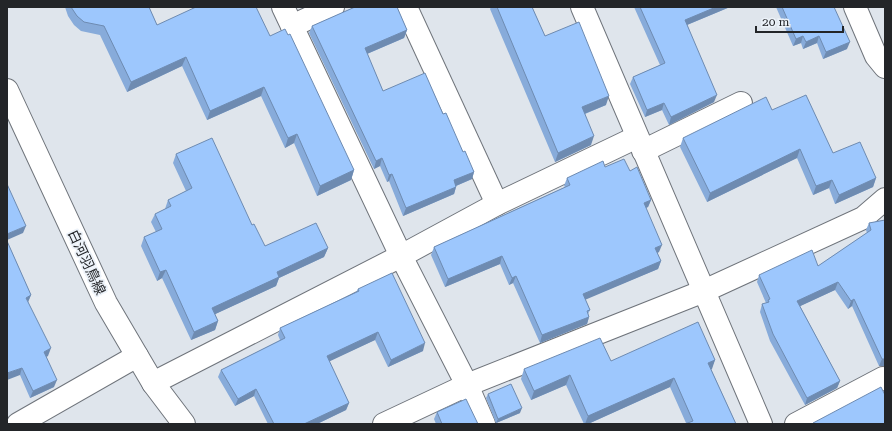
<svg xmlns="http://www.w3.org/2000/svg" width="892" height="431" viewBox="0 0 892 431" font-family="'Roboto Serif','Noto Sans JP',serif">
<rect width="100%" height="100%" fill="#dfe5ec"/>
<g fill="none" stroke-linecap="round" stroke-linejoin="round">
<defs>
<g id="minor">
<path d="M283,7L401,256L467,385L484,424"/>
<path d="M406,7L497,204"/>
<path d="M582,7L761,424"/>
<path d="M855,7L876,56L885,67"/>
<path d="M292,26L333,7"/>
<path d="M643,151L741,103"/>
<path d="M153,383L401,256L497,204L637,137"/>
<path d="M18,424L137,356"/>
<path d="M384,424L467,385L704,291L863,218L885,199"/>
<path d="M796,424L883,378"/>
</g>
<path id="major" d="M7,90L106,303L153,383L184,424"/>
</defs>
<use href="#minor" stroke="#6f747b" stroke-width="24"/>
<use href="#major" stroke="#6f747b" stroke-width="24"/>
<use href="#minor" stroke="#fff" stroke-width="22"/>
<use href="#major" stroke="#fff" stroke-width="22"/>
</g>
<g fill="#87abda">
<path d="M65,7H149L157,25L270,36L354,170L351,180L317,196L294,143L285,148L261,96L207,120L182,66L127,92L100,35L81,31L74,25L68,16Z"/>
<path d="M352,7H397L407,30L404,38L367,54L383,91L443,114L474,172L472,179L456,186V187L454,194L403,216L389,181L387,182L380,166L374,169L309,33L312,26L351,9Z"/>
<path d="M491,7H532L545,36L606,105L585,114L591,145L555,162L490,9Z"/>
<path d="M634,7H730L687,25L714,102L669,125L662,110L645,117L630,84L633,77L660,65Z"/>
<path d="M776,7H834L847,49L823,59L817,43L803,49L801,43L793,46Z"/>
<path d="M772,110L833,153L876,178L873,187L835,204L829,188L813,195L797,158L707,202L680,147L683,138Z"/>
<path d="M176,154L252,225L265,246L328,248L324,257L279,278L276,286L215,314L218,321L215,330L191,340L162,278L157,281L141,246L144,237L156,232L151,222L155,214L165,209L168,200L186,191L173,163Z"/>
<path d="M605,167L630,171L651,200L648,207L646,208L659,252L657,253L661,261L658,269L585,299L590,310L588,314L589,317L587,324L540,343L513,283L509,285L500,264L445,287L431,255L434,247L565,187L564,186L567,178Z"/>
<path d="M885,220V366H879L852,306L848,309L835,290L800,306L840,381L837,388L805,405L770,341L760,312L762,304L766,303L757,282L759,275L818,266L867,233L866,230L869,223Z"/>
<path d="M7,241L31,295L28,302L48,356L46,357L54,387L30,398L20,375Z"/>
<path d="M358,289L423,351L388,367L375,340L329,361L349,403L346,410L317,424H268L254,396L235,406L218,377L221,370L280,340L278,335L280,328L356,292Z"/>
<path d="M715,360L711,369L736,424L686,423L670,387L588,424H584L566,385L531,400L521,379L524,369L611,361Z"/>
<path d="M488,394L520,413L496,423L486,398Z"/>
<path d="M437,412L478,424H436L434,419Z"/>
</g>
<g fill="#6e8bb1">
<path d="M716,7H730L682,27L685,20Z"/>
<path d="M407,30L404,38L362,56L365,48Z"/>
<path d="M803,36L801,43L793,46L796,39Z"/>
<path d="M819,36L817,43L803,49L806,42Z"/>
<path d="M850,42L847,49L823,59L826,52Z"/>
<path d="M186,57L182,66L127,92L131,82Z"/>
<path d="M264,87L261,96L207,120L210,111Z"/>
<path d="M717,95L714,102L669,125L671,117Z"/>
<path d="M609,96L606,105L579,116L582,107Z"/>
<path d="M664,103L662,110L645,117L647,110Z"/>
<path d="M297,134L294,143L285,148L288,138Z"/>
<path d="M594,136L591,145L555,162L558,153Z"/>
<path d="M800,149L797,158L707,202L710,193Z"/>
<path d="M382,158L380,166L374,169L376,161Z"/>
<path d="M354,170L351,180L317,196L320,186Z"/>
<path d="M474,172L472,179L451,188L454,180Z"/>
<path d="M392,174L389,181L387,182L389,175Z"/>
<path d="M876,178L873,187L835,204L839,195Z"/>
<path d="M832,180L829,188L813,195L816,186Z"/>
<path d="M456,187L454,194L403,216L406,208Z"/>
<path d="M651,200L648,207L641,210L644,203Z"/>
<path d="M26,226L23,233L7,240V234Z"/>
<path d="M662,245L659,252L653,255L655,248Z"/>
<path d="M328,248L324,257L279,278L276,286L209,317L212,308L277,272Z"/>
<path d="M502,256L500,264L445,287L448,279Z"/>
<path d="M661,261L658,269L580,302L583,294Z"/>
<path d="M166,270L162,278L157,281L160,272Z"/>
<path d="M516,276L513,283L509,285L512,278Z"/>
<path d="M838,282L835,290L794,309L797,301Z"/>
<path d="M31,295L28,302L26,298Z"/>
<path d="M854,299L852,306L848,309L851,301Z"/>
<path d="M589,317L587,324L540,343L542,335Z"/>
<path d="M218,321L215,330L191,340L194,332Z"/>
<path d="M378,332L375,340L324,364L327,356Z"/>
<path d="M425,343L423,351L388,367L391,360Z"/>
<path d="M51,348L48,356L41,359L44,352Z"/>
<path d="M882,359H885V366H879Z"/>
<path d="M715,360L712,369L705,372L708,363Z"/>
<path d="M22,368L20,375L7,380V373Z"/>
<path d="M570,375L566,385L531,400L534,391Z"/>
<path d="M674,378L670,387L588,424H585L588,416Z"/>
<path d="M57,380L54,387L30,398L33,391Z"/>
<path d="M840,381L837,388L805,405L807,398Z"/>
<path d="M256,389L254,396L235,406L238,399Z"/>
<path d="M349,403L346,410L317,424H304Z"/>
<path d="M522,408L520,413L496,423L498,419Z"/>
</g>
<g fill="#9dc7fd" stroke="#6e8bb1">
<path d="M71,7H149L157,25L196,7H256L270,36L285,29L288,35L290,34L354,170L320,186L297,134L288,138L264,87L210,111L186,57L131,82L104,26L84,22L77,16Z"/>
<path d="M355,7H397L407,30L365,48L383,91L425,73L443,114L446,113L463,152L465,151L474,172L454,180L456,187L406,208L392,174L389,175L382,158L376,161L312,26Z"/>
<path d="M497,7H532L545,36L579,22L609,96L582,107L594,136L558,153Z"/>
<path d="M640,7H716L685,20L717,95L671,117L664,103L647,110L633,77L665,63Z"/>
<path d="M782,7H834L850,42L826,52L819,36L806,42L803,36L796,39Z"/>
<path d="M806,95L833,153L860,142L876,178L839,195L832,180L816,186L800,149L710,193L683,138L766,97L772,110Z"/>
<path d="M212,138L252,225L254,224L265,246L316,223L328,248L277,272L279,277L212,308L218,321L194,332L166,270L160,272L144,237L162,229L155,214L171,206L168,200L192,188L176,154Z"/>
<path d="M624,159L630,171L637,167L651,200L644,203L662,245L655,248L661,261L583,294L590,310L587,311L589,317L542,335L516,276L512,278L502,256L448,279L434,247L570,185L567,178L603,161L605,167Z"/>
<path d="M7,184L26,226L7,234Z"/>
<path d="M885,220V359H882L854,299L851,301L838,282L797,301L840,381L807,398L773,334L762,304L769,302L768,300L770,299L759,275L812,250L818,266L871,230L869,223Z"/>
<path d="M7,241L31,295L26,298L51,348L44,352L57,380L33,391L22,368L7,373Z"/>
<path d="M392,273L425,343L391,360L378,332L327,356L349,403L304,424H274L256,389L238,399L221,370L285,338L280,328L359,291L358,289Z"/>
<path d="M698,322L715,360L708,363L736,424H685L693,421L674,378L588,416L570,375L534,391L524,369L600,338L611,361Z"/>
<path d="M511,384L522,408L498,419L488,394Z"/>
<path d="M881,387L885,395V424H814L813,423Z"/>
<path d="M466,399L478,424H442L437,412Z"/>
</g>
<g text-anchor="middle" stroke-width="3.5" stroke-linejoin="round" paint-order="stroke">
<g font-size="14" fill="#232528" stroke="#ecf2f9">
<text transform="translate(87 262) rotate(65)" y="5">白河羽鳥線</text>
</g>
</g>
<rect width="892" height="431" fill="none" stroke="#232528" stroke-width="16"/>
<path d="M756 26v6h87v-6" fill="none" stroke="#232528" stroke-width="2"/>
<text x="762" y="26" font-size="12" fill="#232528" stroke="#ecf2f9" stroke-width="3" paint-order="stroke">20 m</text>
</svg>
